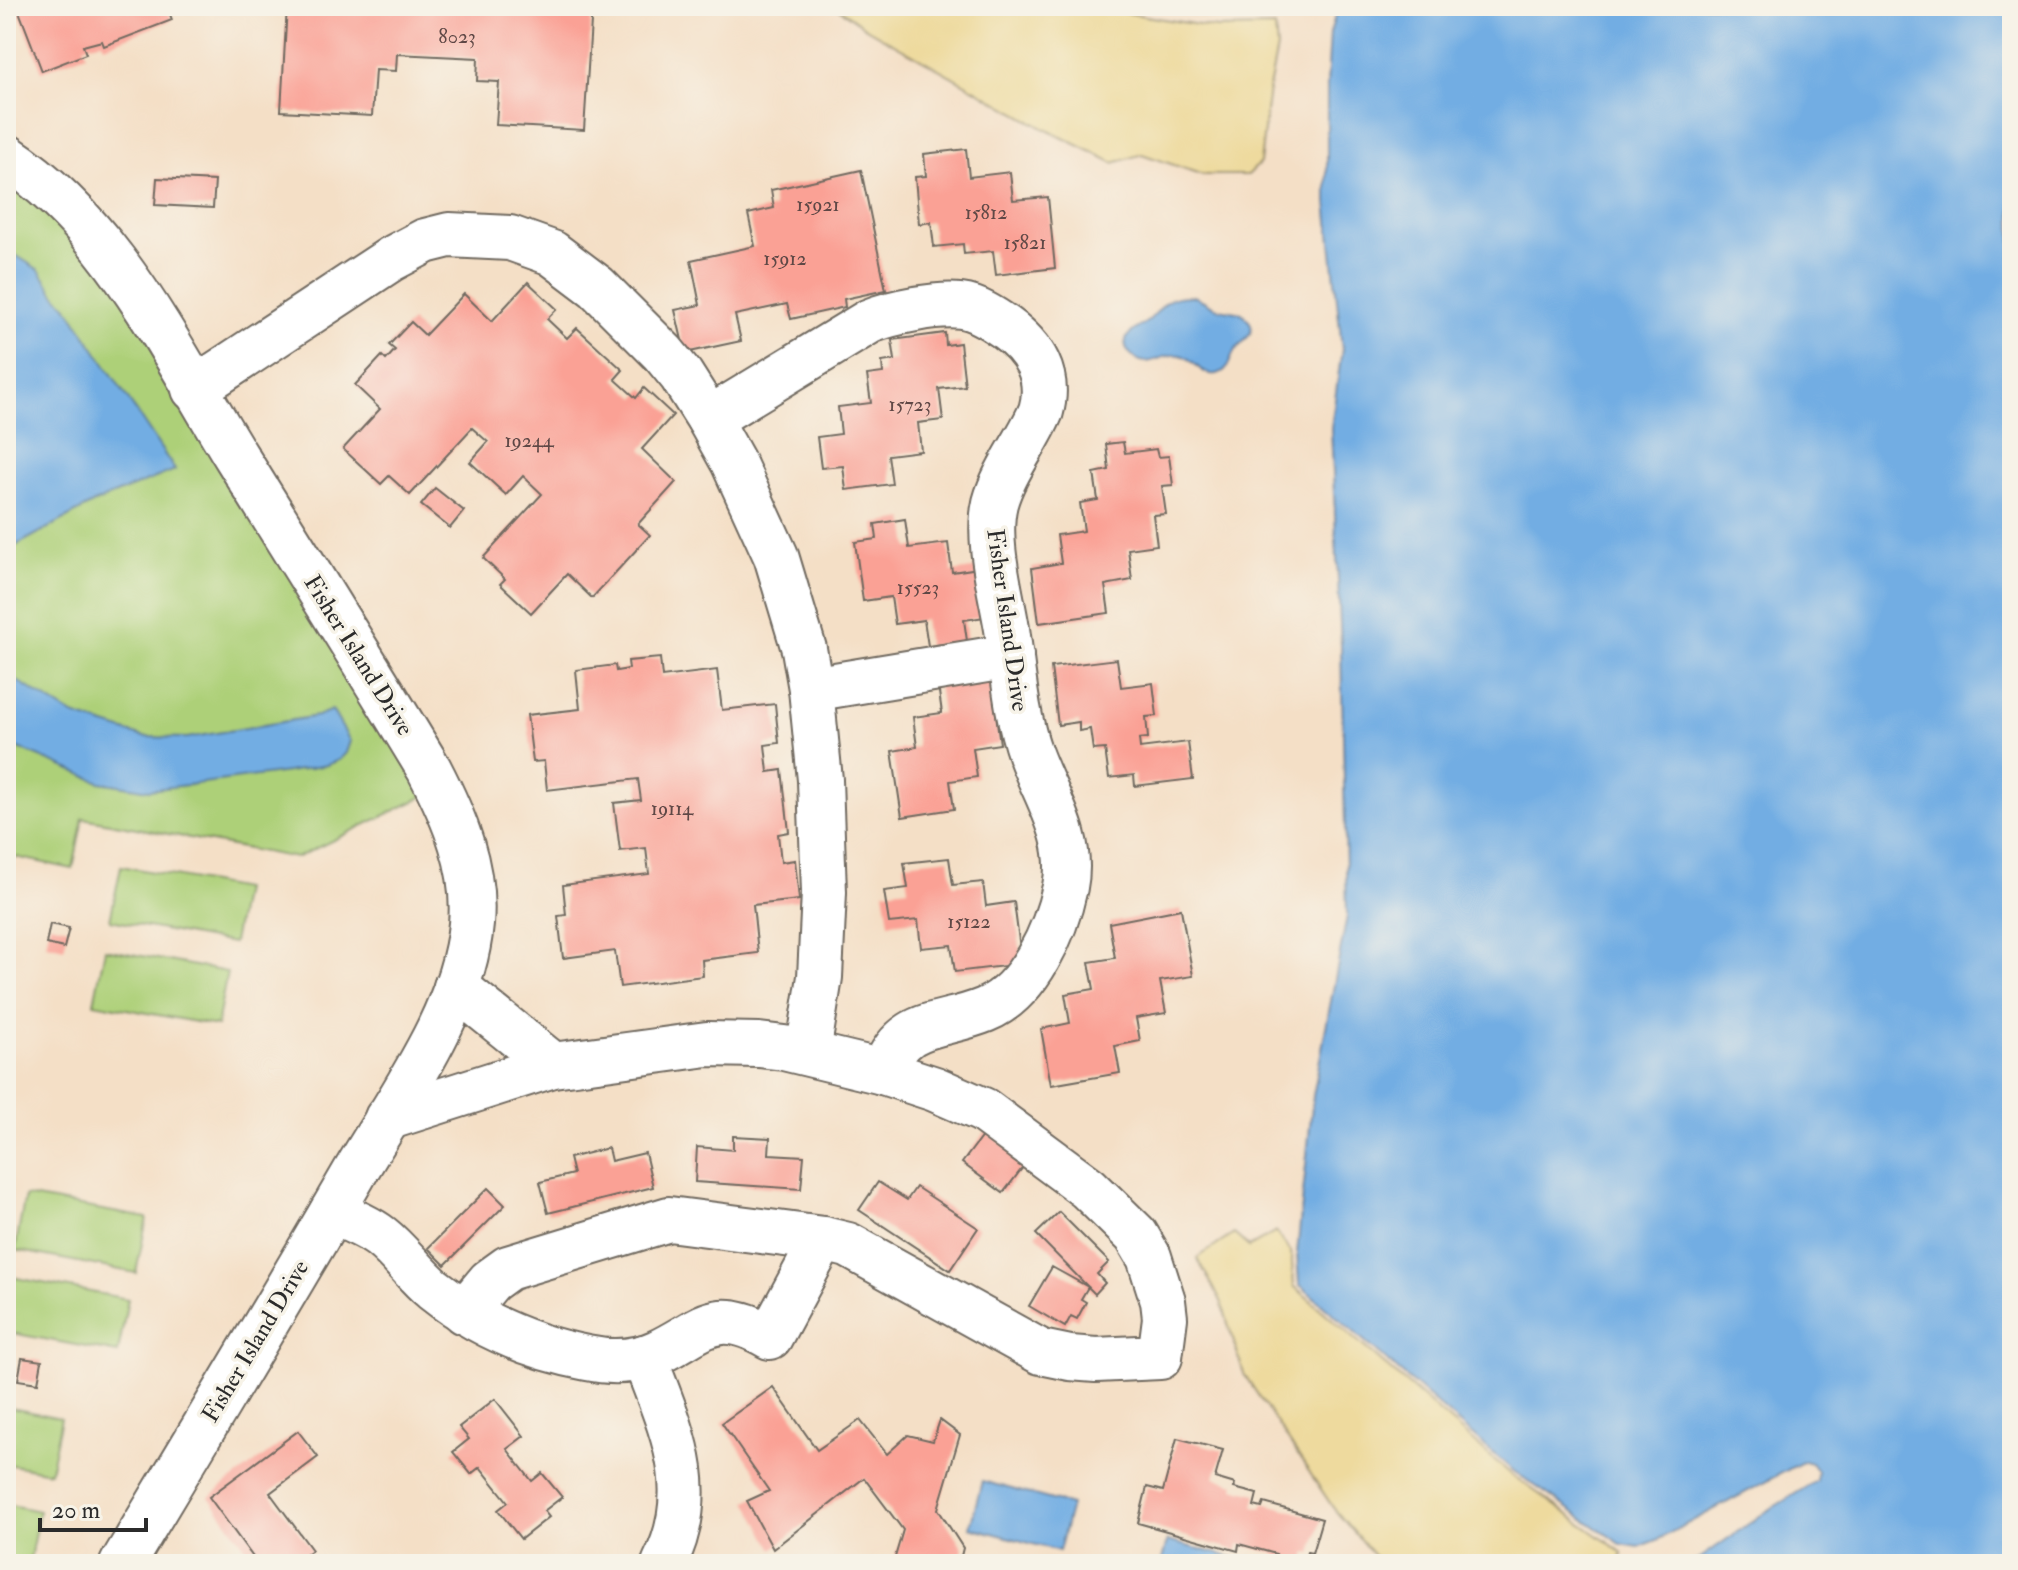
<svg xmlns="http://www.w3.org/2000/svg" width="2018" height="1570" viewBox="0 0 2018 1570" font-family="'IM FELL Double Pica',serif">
<rect width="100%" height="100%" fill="#f7f3e8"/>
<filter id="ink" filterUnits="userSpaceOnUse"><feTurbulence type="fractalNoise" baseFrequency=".0125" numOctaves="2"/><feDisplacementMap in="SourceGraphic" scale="16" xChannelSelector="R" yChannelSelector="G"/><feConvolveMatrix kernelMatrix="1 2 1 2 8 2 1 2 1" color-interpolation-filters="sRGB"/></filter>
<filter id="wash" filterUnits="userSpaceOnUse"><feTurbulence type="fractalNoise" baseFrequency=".006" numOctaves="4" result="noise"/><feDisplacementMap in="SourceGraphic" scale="32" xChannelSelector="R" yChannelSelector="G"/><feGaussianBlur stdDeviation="1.8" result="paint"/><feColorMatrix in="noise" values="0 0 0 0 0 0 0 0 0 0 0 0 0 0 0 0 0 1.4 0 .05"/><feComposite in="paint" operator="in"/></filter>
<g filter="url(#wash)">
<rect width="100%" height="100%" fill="#f4dfc6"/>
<g fill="#add078" stroke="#6c7e52" stroke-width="2">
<path d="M6,170L117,283L429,794L296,858L83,818L73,869L6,855Z"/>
<path d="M121,866L243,889L233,943L110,920Z"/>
<path d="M105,949L227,972L217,1026L94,1003Z"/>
<path d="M25,1196L147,1218L136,1273L15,1250Z"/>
<path d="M6,1276L128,1299L118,1353L6,1332Z"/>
<path d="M6,1407L61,1418L50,1472L6,1464Z"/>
<path d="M6,1504L39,1511L29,1564L6,1561Z"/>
</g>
<g fill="#eeda9e" stroke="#8c8264" stroke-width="2">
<path d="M835,6H1086L1217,28L1275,27L1277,48L1269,88L1260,163L1248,175H1203L1142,154L1114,163L1045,129L866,28Z"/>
<path d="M1276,1232L1291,1252L1294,1286L1512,1475L1623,1553L1617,1564H1381L1334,1509L1244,1374L1221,1301L1197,1258L1234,1234L1249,1247Z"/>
</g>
<g fill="#72ade3" stroke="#4e6c87" stroke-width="2">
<path d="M1149,6H1275L1268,15L1215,16Z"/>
<path d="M1338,6H2012V1564H1692L1764,1513L1816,1481L1817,1471L1811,1463L1804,1461L1657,1540L1639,1547L1621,1544L1515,1472L1299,1284L1297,1253L1313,1096L1347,916L1341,646L1331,428L1342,349L1327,202V85L1330,33Z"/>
<path d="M6,249L39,270L55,294L68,308L175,470L96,502L6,551Z"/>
<path d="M1194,296L1219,309L1242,313C1264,332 1243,339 1234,352C1229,361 1229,372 1216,374C1200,377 1194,357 1180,355C1163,352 1148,370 1134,357C1112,339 1138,329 1148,321C1167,304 1163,295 1194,296Z"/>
<path d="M6,674L73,715L144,737L187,738L317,716L332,710L350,741L346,753L339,760L327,765L288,772L149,790L100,782L6,743Z"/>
<path d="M982,1481L1071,1505L1059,1551L970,1527Z"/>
<path d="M1167,1541L1235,1558L1234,1564H1161Z"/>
</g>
<g id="blocks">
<g fill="#faa195">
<path d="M17,6H167L172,20L104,46L102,41L83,46L86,54L42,71Z"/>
<path d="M287,6H592L584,130L496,125L499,82L477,81L478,58L397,54L396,71L375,70L372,116L281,111Z"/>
<path d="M966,149L969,177L1010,172L1013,200L1048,197L1055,268L996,275L993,251L964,254L963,244L934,247L931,222L919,224L915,177L926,176L924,154Z"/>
<path d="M861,170L886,290L844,299L845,307L791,319L787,304L735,315L741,341L685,353L675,310L700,305L691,260L755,246L748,214L774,208L771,190Z"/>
<path d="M157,178L215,181L213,208L155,205Z"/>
<path d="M528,282L557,309L547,319L567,338L577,328L623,370L615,379L636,398L644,388L673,415L642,449L676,482L638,524L650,535L592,598L567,574L531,613L500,584L505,579L483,558L542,494L523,476L506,495L470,462L488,442L472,428L410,495L389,476L381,484L343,449L380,409L355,385L382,356L386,360L395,350L389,345L411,322L425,335L464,294L492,321Z"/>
<path d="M945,333L946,345L960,343L965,386L939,389L943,420L918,423L921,451L888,455L892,484L846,490L843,466L821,468L817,437L841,434L838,407L871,403L867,375L883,373L882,362L895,360L892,340Z"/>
<path d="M1123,442L1125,453L1156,449L1158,457L1169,456L1173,485L1162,486L1166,514L1153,515L1157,545L1128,549L1132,580L1105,585L1109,613L1039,623L1032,568L1061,563L1057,535L1084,531L1080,503L1098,500L1094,473L1109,470L1106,444Z"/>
<path d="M435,488L464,511L450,528L421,505Z"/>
<path d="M905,519L909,548L948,543L952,572L985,567L992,616L964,620L967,641L928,646L924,620L895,624L891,597L863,601L855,542L877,539L875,524Z"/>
<path d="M660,658L662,677L717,670L722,710L775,704L779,743L765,745L768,772L782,770L789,832L778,834L781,862L795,860L799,900L753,905L758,953L702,960L703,976L620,987L615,951L563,958L558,916L566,915L563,885L649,874L646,848L620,851L614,803L641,800L638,779L547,790L544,761L533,762L527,715L580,709L576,670L615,665L616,671L629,669L628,661Z"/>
<path d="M1117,659L1121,687L1153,683L1157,716L1146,717L1148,738L1139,739L1140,748L1188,742L1193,779L1135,786L1134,775L1109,778L1105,749L1093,750L1090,729L1079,731V722L1058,725L1051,667Z"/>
<path d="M991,677L1000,744L973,748L977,777L950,781L954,809L902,817L892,751L917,747L913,717L942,713L938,685Z"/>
<path d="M949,858L953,885L983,882L986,906L1014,902L1022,964L955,972L951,945L921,948L918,920L889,923L884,891L908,888L904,863Z"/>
<path d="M1181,909L1193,976L1160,981L1166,1013L1136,1018L1140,1041L1115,1046L1120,1073L1051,1085L1041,1029L1070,1023L1065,994L1094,989L1089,962L1115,958L1109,923Z"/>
<path d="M50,924L69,928L64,948L46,944Z"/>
<path d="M986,1131L1027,1162L1003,1193L962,1163Z"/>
<path d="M733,1136L770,1138L769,1154L804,1156L801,1189L695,1182L697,1147L733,1150Z"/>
<path d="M608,1148L611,1161L645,1153L653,1187L548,1213L540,1182L573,1174L569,1158Z"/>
<path d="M878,1182L907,1200L916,1187L978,1228L950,1270L859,1210Z"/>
<path d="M488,1188L505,1205L445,1265L428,1248Z"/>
<path d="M1059,1212L1109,1262L1097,1274L1105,1283L1095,1294L1036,1234Z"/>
<path d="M1052,1267L1088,1287L1081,1299L1086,1302L1077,1319L1071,1316L1065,1327L1029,1306Z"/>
<path d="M22,1358L42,1361L38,1383L18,1380Z"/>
<path d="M773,1387L817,1450L860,1420L887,1454L908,1435L933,1441L940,1420L960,1435L938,1509L963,1548L959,1564H893L903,1530L864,1478L773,1549L747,1501L769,1491L722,1423Z"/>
<path d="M495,1399L524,1436L507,1449L532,1481L542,1473L562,1497L544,1511L549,1517L521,1539L498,1510L508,1502L480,1467L471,1474L453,1452L469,1439L459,1427Z"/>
<path d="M298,1431L318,1457L270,1493L312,1550L294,1564H258L209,1497Z"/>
<path d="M1177,1438L1223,1450L1215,1478L1235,1484L1234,1488L1257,1494L1254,1506L1262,1508L1264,1503L1322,1519L1312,1553L1307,1552L1305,1559L1320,1564H1273L1276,1554L1239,1544L1238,1551L1138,1523L1147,1487L1163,1491Z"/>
</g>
</g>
</g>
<g filter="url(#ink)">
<use href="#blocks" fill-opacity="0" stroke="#716a61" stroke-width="2"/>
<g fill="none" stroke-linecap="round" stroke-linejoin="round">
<defs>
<g id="minor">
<path d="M6,156C115,228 170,350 237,458C301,561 366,664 429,769C454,817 476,868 471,924C463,1012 398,1099 354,1174C278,1305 200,1434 122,1564"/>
<path d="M194,389L391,259L425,241L449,235L510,238L552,253L597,287L663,353L681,375L709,419L733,462L776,556L804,649L811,689L820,780L824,892L820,977L808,1053"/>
<path d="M709,419L870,321C893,312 937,303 961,306C977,308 992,318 1005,327C1034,348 1051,375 1041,411C1028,442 1004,470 995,503C986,540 1001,592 1007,629C1013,670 1016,715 1030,754C1046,798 1075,838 1065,887C1056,930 1029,992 985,1010C939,1029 904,1017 883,1072"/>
<path d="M811,689L1011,656"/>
<path d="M456,987L553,1065"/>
<path d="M387,1118L553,1065L707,1044L759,1045L784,1048L883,1072L935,1089L983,1110L1088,1188L1136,1235L1149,1257L1163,1301L1165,1318L1160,1357L1096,1360L1070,1358L1041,1352L848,1245L823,1239L669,1219L508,1268L490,1281L464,1312"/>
<path d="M332,1212C348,1219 367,1226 381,1237C400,1252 414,1273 433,1289C478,1325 530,1347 587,1358C611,1363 635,1363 658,1352C704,1330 715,1305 770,1337L823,1239"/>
<path d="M644,1357C671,1429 702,1489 664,1564"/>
</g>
</defs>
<use href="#minor" stroke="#716a61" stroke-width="48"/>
<use href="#minor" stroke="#fff" stroke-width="44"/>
</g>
</g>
<g text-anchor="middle" stroke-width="7" stroke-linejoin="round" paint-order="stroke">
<g font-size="20" fill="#5f4846">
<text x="457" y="43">8023</text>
<text x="818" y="211">15921</text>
<text x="986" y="219">15812</text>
<text x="1025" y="249">15821</text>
<text x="785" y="265">15912</text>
<text x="910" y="411">15723</text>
<text x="529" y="447">19244</text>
<text x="918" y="594">15523</text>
<text x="672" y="815">19114</text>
<text x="969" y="928">15122</text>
</g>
<g font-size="24" fill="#2b2b2b" stroke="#f7f3e8">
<text transform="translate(1008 620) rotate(82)" y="8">Fisher Island Drive</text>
<text transform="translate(359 655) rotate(58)" y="8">Fisher Island Drive</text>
<text transform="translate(255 1341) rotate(-59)" y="8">Fisher Island Drive</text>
</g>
</g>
<rect width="2018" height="1570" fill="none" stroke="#f7f3e8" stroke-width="32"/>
<path d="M40 1518v12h106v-12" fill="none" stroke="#2b2b2b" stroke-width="4"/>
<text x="52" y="1518" font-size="24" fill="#2b2b2b" stroke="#f7f3e8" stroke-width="6" paint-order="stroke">20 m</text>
</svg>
